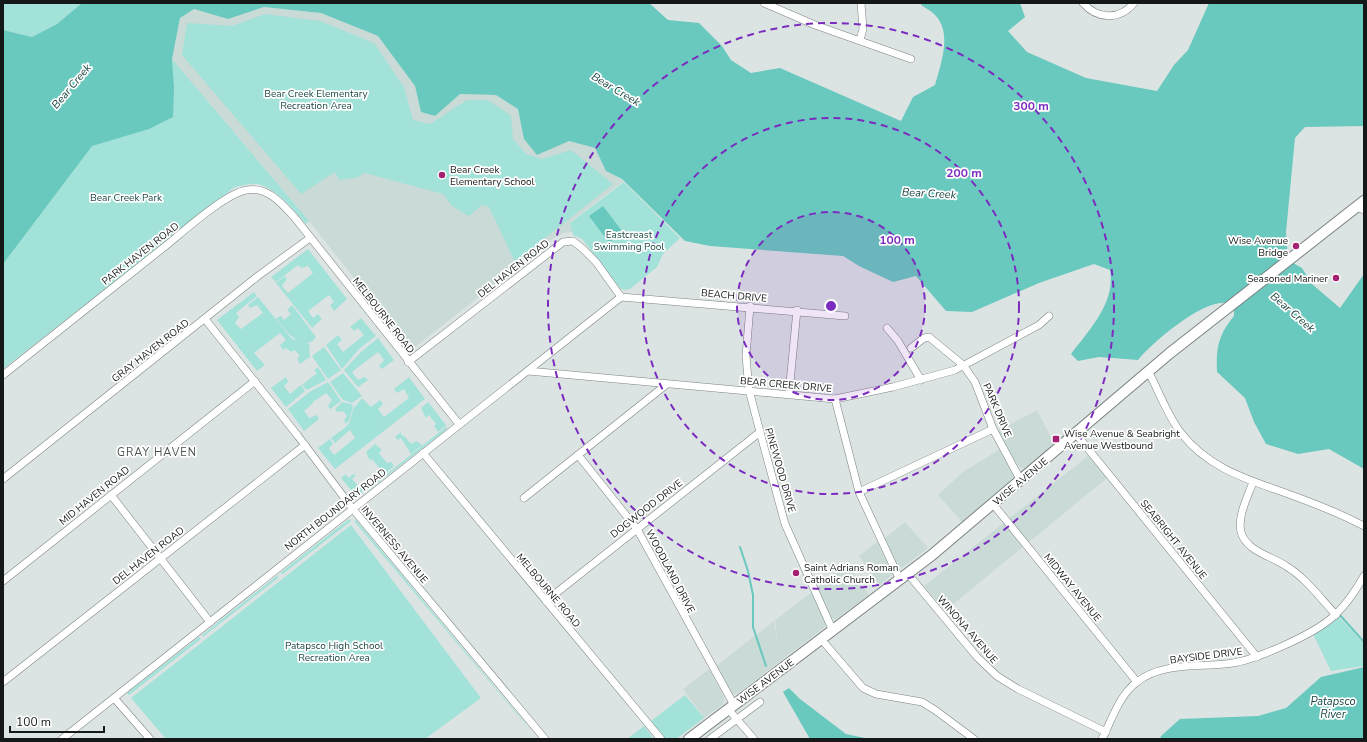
<svg xmlns="http://www.w3.org/2000/svg" width="1367" height="742" viewBox="0 0 1367 742" font-family="'Nunito Sans',sans-serif">
<rect width="100%" height="100%" fill="#dce4e3"/>
<g fill="#c9dad7">
<path d="M264,7L321,13L378,36L415,86L421,112L435,116L459,94L496,95L518,109L524,139L569,141L595,148L606,171L624,181L570,222L573,232L564,233L554,238L411,350L309,221L172,59L180,18L194,9L228,19Z"/>
<path d="M1037,410L1054,443L1025,468H1021L1015,462L997,431Z"/>
<path d="M1000,449L1014,474V478L962,522L938,495L963,472Z"/>
<path d="M1088,456L1107,478L945,611L924,586Z"/>
<path d="M905,522L928,548L902,568L896,563L884,539Z"/>
<path d="M877,542L893,574L880,585L859,556Z"/>
<path d="M847,564L869,595L836,619L832,618L829,616L816,588Z"/>
<path d="M812,592L826,624L825,627L737,694H731L715,667L774,621L779,652L775,620Z"/>
<path d="M709,669L724,697V701L723,704L704,718L683,689Z"/>
</g>
<g fill="#a2e2d9">
<path d="M3,3H82L57,24L32,37L3,30Z"/>
<path d="M265,14L320,21L374,43L404,87L413,120L430,124L467,100H488L511,116L513,139L526,154L542,159L571,150L613,184L515,262L489,207L482,205L469,216L452,206L443,194L365,173L356,178L339,180L335,172L301,194L182,55L187,23L232,26Z"/>
<path d="M172,59L309,221L306,224C295,211 275,187 257,184C250,183 242,186 235,187L3,369V244L99,136L173,109Z"/>
<path d="M624,182L680,238L663,254L657,267L630,289L624,290L620,288L582,239L573,235L570,223Z"/>
<path d="M308,249L347,299L334,311L330,305L334,302L329,295L308,311L313,318L318,314L322,319L312,328L276,283L285,276L287,279L282,286L288,293L313,273L308,266L301,268L298,265L276,282L271,277Z"/>
<path d="M254,292L257,296L236,313L239,317L235,323L241,329L263,313L257,305L250,308L248,305L258,297L292,339L309,344L310,357L300,364L297,358L300,356L295,350L291,352L286,348L283,350L280,345L286,340L280,333L254,353L265,365L257,371L217,320Z"/>
<path d="M292,305L316,337C303,356 283,327 276,318L281,316L284,320L291,314L287,310Z"/>
<path d="M361,318L376,336L359,349L342,369L326,345L338,335L342,340L337,344L343,352L364,335L358,328L354,331L350,327Z"/>
<path d="M378,338L394,360L382,369L379,366L384,360L378,352L352,372L358,380L365,377L368,380L358,387L344,370L361,352Z"/>
<path d="M324,347L341,370L328,379L312,356Z"/>
<path d="M318,367L326,380L307,390L302,385L317,373L314,370Z"/>
<path d="M343,373L362,396L352,403L343,400L330,382Z"/>
<path d="M286,377L288,382L284,386L290,394L301,385L305,391L286,407L271,388Z"/>
<path d="M409,377L425,399L335,469L318,448L330,439L333,444L329,448L334,455L355,438L350,430L335,443L331,438C345,427 350,428 353,409L362,398L371,407L380,400L383,404L378,409L384,417L409,398L404,389L397,393L394,389Z"/>
<path d="M328,382L341,401L330,409L328,406L332,400L326,393L316,400L313,401L314,402L304,411L309,418L317,415L319,419L304,431L288,409L311,391Z"/>
<path d="M342,402L351,404L353,406L350,419L346,424L344,420L347,416L343,411L337,412L335,409Z"/>
<path d="M428,402L446,425L438,432L434,426L436,424L429,415L426,418L421,408Z"/>
<path d="M447,426V429L369,490L368,489Z"/>
<path d="M401,432V435L404,436L411,444L416,441L422,445L411,454L401,438L398,440L395,437Z"/>
<path d="M375,444L382,450L379,453L387,463L391,462L394,466L382,476L380,473L382,471L372,459L370,461L366,452Z"/>
<path d="M346,474L348,478L354,474L356,475L352,479L358,486L361,485L365,490L356,496L341,478Z"/>
<path d="M349,519L351,521L283,574L280,573Z"/>
<path d="M356,520L525,723L526,725L354,521Z"/>
<path d="M351,525L481,698L425,739H166L131,698Z"/>
<path d="M278,575V578L203,637L202,635Z"/>
<path d="M1339,617L1364,644L1363,666L1331,671L1313,634Z"/>
<path d="M199,637L201,639L129,695L127,693Z"/>
<path d="M685,695L704,718L676,739H666L651,721Z"/>
<path d="M644,726L654,739H627Z"/>
</g>
<g fill="#69c9be">
<path d="M82,3H649L668,20L699,23L722,46L731,60L751,73L780,68L901,121L913,97L935,85C941,63 953,32 934,14C930,10 925,8 921,5V3H1020L1025,17L1008,31L1027,52L1086,78L1157,91L1174,65L1188,50L1209,3H1364V126L1305,127L1295,138L1286,232L1288,260L1302,268L1312,284L1340,308L1364,274V469L1329,449L1298,454L1266,444L1254,422L1245,398L1217,372C1216,349 1218,335 1234,316V311L1227,303C1203,299 1153,342 1138,360L1099,357L1078,361L1071,354C1088,331 1116,303 1110,270L1094,264L1039,283L972,312L946,311L916,276L893,282L859,266L843,256L710,246L685,241L622,179L606,171L595,148L569,141L537,155L524,139L518,109L496,95L460,94L435,116L421,112L415,86L378,36L321,13L264,7L228,19L194,9L180,18L172,59L174,88L173,117L149,129L92,146L3,264V30L32,37L57,24Z"/>
<path d="M603,206L622,231L612,240L610,244L589,216Z"/>
<path d="M1364,667V739H1160L1161,736L1180,719L1258,716L1286,708L1321,677Z"/>
<path d="M789,688L800,699L846,734L870,739H810L783,692Z"/>
</g>
<g fill="none" stroke-linecap="round" stroke-linejoin="round">
<g stroke="#69c9be" stroke-width="2">
<path d="M740,547L748,571L753,595V627L766,666"/>
<path d="M1339,614L1364,642"/>
</g>
<defs>
<g id="street">
<path d="M764,3L815,25L911,59"/>
<path d="M1083,3C1097,19 1119,21 1134,3"/>
<path d="M860,40L863,29L861,3"/>
<path d="M1357,207L1364,210"/>
<path d="M621,297L845,316"/>
<path d="M750,306L746,356L749,390L760,432L785,524L833,631"/>
<path d="M205,319L298,436L352,508L545,739"/>
<path d="M887,328L898,341L921,380"/>
<path d="M911,348L924,338L929,337L963,365L975,382L993,429L1021,481"/>
<path d="M408,362L563,242L573,241L583,249L596,262L621,297"/>
<path d="M528,371L835,399L893,387L955,370L1039,325L1049,316"/>
<path d="M1148,371C1159,391 1167,415 1181,433C1210,470 1250,480 1291,495C1316,504 1341,514 1364,526"/>
<path d="M3,375C58,331 113,288 168,244C185,230 226,193 247,190C268,186 283,205 295,218L459,424"/>
<path d="M789,393L797,310"/>
<path d="M835,399L859,492L900,580"/>
<path d="M1076,434L1257,657"/>
<path d="M423,453L661,739"/>
<path d="M578,455L637,529L734,705"/>
<path d="M3,479L258,276L310,238"/>
<path d="M1253,482C1248,496 1237,517 1241,532C1246,551 1271,556 1286,566C1306,578 1320,598 1336,615"/>
<path d="M859,492L993,429"/>
<path d="M111,495L210,622"/>
<path d="M524,498L667,384"/>
<path d="M993,504L1137,682"/>
<path d="M908,574L977,657L997,676L1018,689L1106,732"/>
<path d="M3,581L255,381"/>
<path d="M546,601L760,432"/>
<path d="M821,639L863,688L876,694L922,702L935,710L974,739"/>
<path d="M3,682L305,445"/>
<path d="M115,699L150,739"/>
<path d="M728,709L754,739"/>
<path d="M62,739L621,297"/>
<path d="M710,739L760,702"/>
<path d="M1102,739C1112,720 1119,695 1137,682C1160,663 1197,667 1225,664C1253,662 1315,634 1335,615C1347,604 1356,590 1364,576"/>
</g>
<path id="secondary" d="M689,739L932,555L1170,353L1364,201"/>
</defs>
<use href="#street" stroke="#7b8281" stroke-width="8"/>
<use href="#secondary" stroke="#7b8281" stroke-width="12"/>
<use href="#street" stroke="#fff" stroke-width="7"/>
<use href="#secondary" stroke="#fff" stroke-width="10"/>
</g>
<circle cx="831" cy="306" r="94" fill="#7b2cbf" fill-opacity=".12"/>
<g fill="none" stroke="#7b2cbf" stroke-width="2" stroke-dasharray="7 5">
<circle cx="831" cy="306" r="94"/>
<circle cx="831" cy="306" r="188"/>
<circle cx="831" cy="306" r="283"/>
</g>
<g fill="#a32170" stroke="#fff" stroke-width="1.5">
<circle cx="442" cy="175" r="4"/>
<circle cx="1296" cy="246" r="4"/>
<circle cx="1336" cy="278" r="4"/>
<rect x="1052" y="435" width="8" height="8" rx="2"/>
<circle cx="796" cy="573" r="4"/>
</g>
<g text-anchor="middle" stroke-width="3.5" stroke-linejoin="round" paint-order="stroke">
<g font-size="10" fill="#1d4944" stroke="#fff">
<text x="316" y="97">Bear Creek Elementary<tspan x="316" dy="12">Recreation Area</tspan></text>
<text x="126" y="201">Bear Creek Park</text>
<text x="629" y="238">Eastcreast<tspan x="629" dy="12">Swimming Pool</tspan></text>
<text x="334" y="649">Patapsco High School<tspan x="334" dy="12">Recreation Area</tspan></text>
</g>
<g font-size="10" fill="#151818" stroke="#fff" text-anchor="start">
<text x="450" y="173">Bear Creek<tspan x="450" dy="12">Elementary School</tspan></text>
<text x="1288" y="244" text-anchor="end">Wise Avenue<tspan x="1288" dy="12">Bridge</tspan></text>
<text x="1328" y="282" text-anchor="end">Seasoned Mariner</text>
<text x="1064" y="437">Wise Avenue &amp; Seabright<tspan x="1064" dy="12">Avenue Westbound</tspan></text>
<text x="804" y="571">Saint Adrians Roman<tspan x="804" dy="12">Catholic Church</tspan></text>
</g>
<g font-size="10" fill="#151818" stroke="#fff">
<text transform="translate(140 253) rotate(-38)" y="4">PARK HAVEN ROAD</text>
<text transform="translate(513 268) rotate(-38)" y="4">DEL HAVEN ROAD</text>
<text transform="translate(734 295) rotate(5)" y="4">BEACH DRIVE</text>
<text transform="translate(384 315) rotate(52)" y="4">MELBOURNE ROAD</text>
<text transform="translate(150 350) rotate(-38)" y="4">GRAY HAVEN ROAD</text>
<text transform="translate(786 384) rotate(5)" y="4">BEAR CREEK DRIVE</text>
<text transform="translate(998 410) rotate(67)" y="4">PARK DRIVE</text>
<text transform="translate(781 470) rotate(74)" y="4">PINEWOOD DRIVE</text>
<text transform="translate(1020 481) rotate(-40)" y="4">WISE AVENUE</text>
<text transform="translate(94 495) rotate(-39)" y="4">MID HAVEN ROAD</text>
<text transform="translate(646 508) rotate(-38)" y="4">DOGWOOD DRIVE</text>
<text transform="translate(335 509) rotate(-38)" y="4">NORTH BOUNDARY ROAD</text>
<text transform="translate(1174 539) rotate(51)" y="4">SEABRIGHT AVENUE</text>
<text transform="translate(395 544) rotate(50)" y="4">INVERNESS AVENUE</text>
<text transform="translate(148 555) rotate(-38)" y="4">DEL HAVEN ROAD</text>
<text transform="translate(671 571) rotate(62)" y="4">WOODLAND DRIVE</text>
<text transform="translate(1073 587) rotate(51)" y="4">MIDWAY AVENUE</text>
<text transform="translate(549 590) rotate(50)" y="4">MELBOURNE ROAD</text>
<text transform="translate(968 629) rotate(49)" y="4">WINONA AVENUE</text>
<text transform="translate(1206 655) rotate(-7)" y="4">BAYSIDE DRIVE</text>
<text transform="translate(765 681) rotate(-37)" y="4">WISE AVENUE</text>
</g>
<g font-size="11" font-style="italic" fill="#184540" stroke="#fff">
<text transform="translate(71 86) rotate(-50)" y="4">Bear Creek</text>
<text transform="translate(616 89) rotate(31)" y="4">Bear Creek</text>
<text transform="translate(929 193) rotate(3)" y="4">Bear Creek</text>
<text transform="translate(1293 312) rotate(41)" y="4">Bear Creek</text>
<text x="1333" y="705">Patapsco<tspan x="1333" dy="13">River</tspan></text>
</g>
<g font-size="11" letter-spacing="1" fill="#4a504f" stroke="#fff">
<text x="157" y="456">GRAY HAVEN</text>
</g>
</g>
<circle cx="831" cy="306" r="6" fill="#7b2cbf" stroke="#fff" stroke-width="2"/>
<g font-size="12" text-anchor="middle" font-weight="bold" fill="#7b2cbf" stroke="#fff" stroke-width="3.5" stroke-linejoin="round" paint-order="stroke">
<text x="1031" y="110">300 m</text>
<text x="964" y="177">200 m</text>
<text x="897" y="244">100 m</text>
</g>
<rect width="1367" height="742" fill="none" stroke="#151818" stroke-width="8"/>
<path d="M10 726v6h94v-6" fill="none" stroke="#151818" stroke-width="2"/>
<text x="16" y="726" font-size="12" fill="#151818" stroke="#ffffff" stroke-width="3" paint-order="stroke">100 m</text>
</svg>
